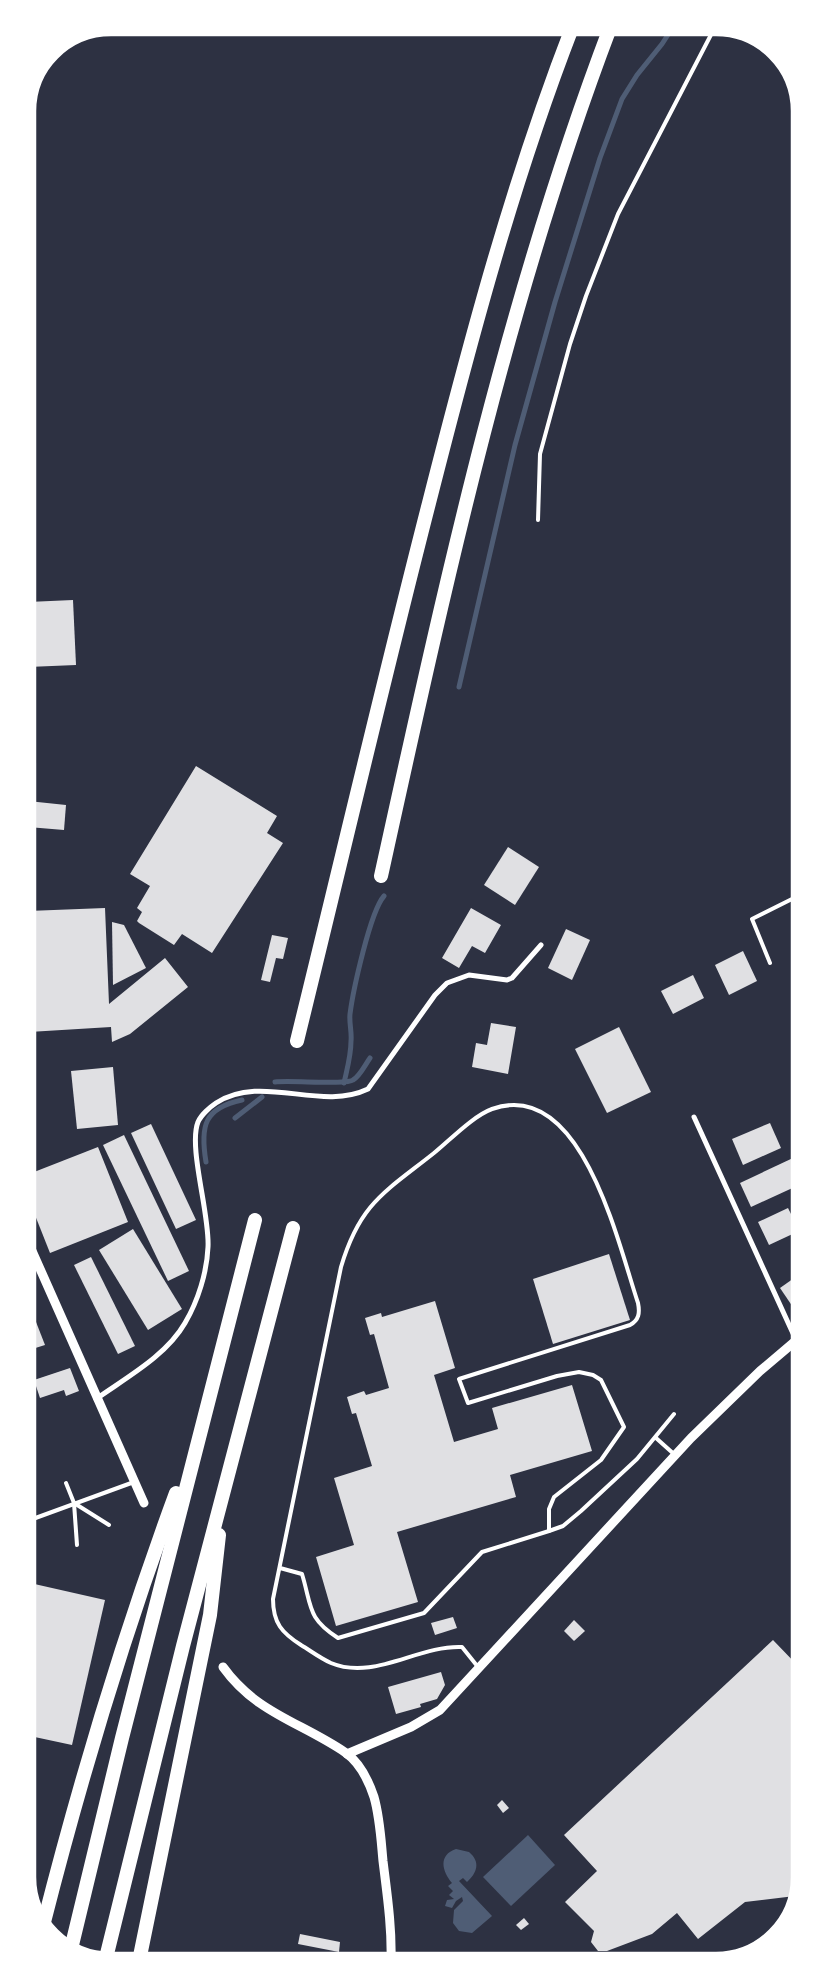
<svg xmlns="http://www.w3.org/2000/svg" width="827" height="1988" viewBox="0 0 827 1988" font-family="'DejaVu Sans',sans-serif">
<rect width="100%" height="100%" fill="#2d3142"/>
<g fill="#4f5d75">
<path d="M528,1835L555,1865L511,1906L483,1877Z"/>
<path d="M456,1849L469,1852C481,1862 477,1873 467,1882L463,1878L459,1881L492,1916L472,1933L459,1931L453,1923L454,1910L463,1901L462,1897L456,1901L452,1908L445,1906L447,1900L454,1899L449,1895L453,1891L448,1886L452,1883C442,1871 438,1855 456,1849Z"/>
</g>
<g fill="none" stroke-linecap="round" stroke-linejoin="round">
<g stroke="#4f5d75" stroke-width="5">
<path d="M459,687L515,445L555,302L600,158L622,99L637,75L662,44L673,27"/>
<path d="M275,1082C290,1080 346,1085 353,1080C360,1076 365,1065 370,1058"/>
<path d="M344,1083C347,1069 351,1056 351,1041C352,1032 349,1023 350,1014C353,991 370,912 384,896"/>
<path d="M235,1118L262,1097"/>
<path d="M206,1162C200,1126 204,1108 242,1100"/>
</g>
</g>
<g fill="#e0e0e3">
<path d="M73,600L76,665L28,667V602Z"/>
<path d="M196,766L277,816L267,833L283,843L212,953L182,934L174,945L139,923L137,921L142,912L137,908L150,886L130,874Z"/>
<path d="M28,801L66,805L64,830L28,827Z"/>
<path d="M508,847L539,867L515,905L484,885Z"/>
<path d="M105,908L109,1004L165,958L188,987L130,1034L112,1042L111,1027L29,1032L28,911Z"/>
<path d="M471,908L501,925L485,953L472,946L459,968L442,958Z"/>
<path d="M112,922L124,925L146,968L113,985Z"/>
<path d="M566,929L590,940L572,980L548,968Z"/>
<path d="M272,935L288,938L283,959L276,958L270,982L261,980Z"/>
<path d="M743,951L757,981L729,995L715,965Z"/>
<path d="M693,975L704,998L673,1014L661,991Z"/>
<path d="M491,1023L516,1027L508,1074L472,1067L476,1043L487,1045Z"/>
<path d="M619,1027L651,1092L607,1113L575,1049Z"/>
<path d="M113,1067L118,1125L77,1129L71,1071Z"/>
<path d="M770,1123L781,1148L743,1165L732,1139Z"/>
<path d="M151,1124L196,1220L176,1229L131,1133Z"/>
<path d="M124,1135L189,1271L168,1281L103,1145Z"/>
<path d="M98,1147L128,1222L50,1253L29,1200V1174Z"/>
<path d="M793,1158L799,1172V1185L751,1207L740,1183Z"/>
<path d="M788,1208L791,1214L799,1211V1231L769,1245L758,1222Z"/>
<path d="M133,1229L182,1309L148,1330L99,1250Z"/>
<path d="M609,1254L630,1320L553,1344L533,1279Z"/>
<path d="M91,1257L135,1346L118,1354L74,1265Z"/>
<path d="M797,1276L799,1280V1316L780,1288Z"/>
<path d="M435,1301L455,1368L434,1375L454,1442L498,1429L492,1408L572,1385L592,1451L510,1475L516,1497L397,1532L418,1602L336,1626L316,1557L354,1545L334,1478L372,1466L356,1413L352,1414L347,1397L364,1391L366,1395L389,1388L374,1334L370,1335L365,1318L381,1313L382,1317Z"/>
<path d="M29,1304L45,1345L29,1350Z"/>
<path d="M70,1368L79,1391L66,1396L64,1390L40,1398L34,1380Z"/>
<path d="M30,1583L105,1600L72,1745L30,1736Z"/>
<path d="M453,1617L457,1628L435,1635L431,1623Z"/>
<path d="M574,1620L585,1631L574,1641L564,1631Z"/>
<path d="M773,1640L800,1668L801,1878L795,1896L745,1902L698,1939L677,1913L652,1934L607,1951H598L591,1942L594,1931L565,1902L597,1871L564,1835Z"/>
<path d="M441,1672L445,1685L437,1699L420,1704L421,1707L396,1714L388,1687Z"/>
<path d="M502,1800L509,1808L503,1813L497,1805Z"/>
<path d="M524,1918L529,1924L521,1930L516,1925Z"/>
<path d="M300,1934L340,1942L339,1952L298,1944Z"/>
<path d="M312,1952L327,1955L326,1960H310Z"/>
</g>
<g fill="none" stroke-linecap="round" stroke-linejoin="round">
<g stroke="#fff" stroke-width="4">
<path d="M538,520L540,454L570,344L586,296L618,214L715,27"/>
<path d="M770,963L752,919L798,896"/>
<path d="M656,1438L675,1455"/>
<path d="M66,1483L74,1503L77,1545"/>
<path d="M74,1503L109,1525"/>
<path d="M30,1520L134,1482"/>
<path d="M549,1531L563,1526L581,1511L637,1459L674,1414"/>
<path d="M280,1568L302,1574C312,1607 307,1618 338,1638L424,1613L482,1552L549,1531V1509L554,1497L601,1460L624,1427L601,1380L593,1375L579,1372L557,1376L468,1403L459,1379L630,1325C639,1320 640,1313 638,1303C618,1244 582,1077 492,1109C473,1116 450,1140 434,1153C385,1192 360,1203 341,1267L273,1599C273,1623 282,1633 301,1645C311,1651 320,1658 331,1663C374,1681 418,1645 462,1647L478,1667"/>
</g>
<g stroke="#fff" stroke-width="5">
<path d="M694,1117L796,1340"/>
<path d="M96,1399C127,1377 166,1356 185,1323C198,1301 207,1272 208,1247C210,1215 188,1147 198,1122C201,1115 210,1107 216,1103C262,1073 320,1112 368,1089L435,995L447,983L469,975L507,980L512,978L541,945"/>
</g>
<g stroke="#fff" stroke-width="9">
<path d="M29,1244L144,1503"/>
<path d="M223,1667C257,1714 301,1722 346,1753C360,1763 369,1782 374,1797C380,1818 381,1840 383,1861C387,1894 392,1927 391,1960"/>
<path d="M347,1754L411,1727L440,1710L691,1438L760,1371L799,1338"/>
</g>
<g stroke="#fff" stroke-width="14">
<path d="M381,876C444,590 506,302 610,28"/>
<path d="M297,1041C341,862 383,682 429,503C470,342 512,183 572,28"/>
<path d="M44,1922C81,1777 124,1634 176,1493"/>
<path d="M71,1949L122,1738L255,1220"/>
<path d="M139,1961L210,1615L219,1535"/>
<path d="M105,1962L183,1646L293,1228"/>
</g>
</g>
<path d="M0 0H827V1988H0ZM111 35H716A76 76 0 0 1 792 111V1877A76 76 0 0 1 716 1953H111A76 76 0 0 1 35 1877V111A76 76 0 0 1 111 35Z" fill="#fff" fill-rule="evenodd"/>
<path fill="none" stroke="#fff" stroke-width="2.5" d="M111 35H716A76 76 0 0 1 792 111V1877A76 76 0 0 1 716 1953H111A76 76 0 0 1 35 1877V111A76 76 0 0 1 111 35Z"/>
</svg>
